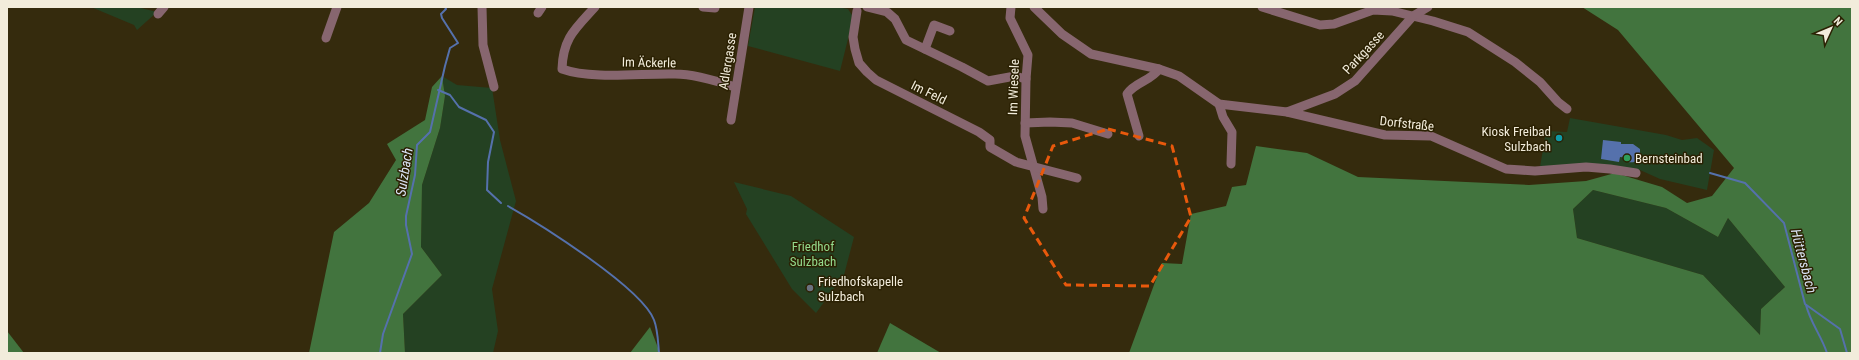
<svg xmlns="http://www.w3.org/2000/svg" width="1859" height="360" viewBox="0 0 1859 360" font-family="'Roboto Condensed',sans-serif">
<rect width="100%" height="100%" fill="#352b0d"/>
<g fill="#244122">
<path d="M91,7H137L157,12L137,30L134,25Z"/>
<path d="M755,7H837L848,9L852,15L851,27L840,71L748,46Z"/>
<path d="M442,76L457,85L492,88L500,140L516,201L492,289L498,331L493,353H405L403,314L442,275L421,247L422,185L440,128L445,96Z"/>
<path d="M1570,118L1666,135L1682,140L1697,138L1714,150L1707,190L1660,179L1640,170L1590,165L1540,167L1546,131L1567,132Z"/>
<path d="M734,182L791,196L854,237L844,275L816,313L792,289L746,214L747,209Z"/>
<path d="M1593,190L1666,208L1718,237L1728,218L1785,287L1761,309L1760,335L1703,275L1577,238L1573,209Z"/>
</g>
<g fill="#42743e" fill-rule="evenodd">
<path d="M1582,7H1852V353H1129L1162,263L1182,264L1191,214L1226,206L1232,187L1246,185L1256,146L1307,153L1358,177L1529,185L1586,181L1615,173L1662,187L1687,203L1712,196L1734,168L1618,30ZM1593,190L1666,208L1718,237L1728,218L1785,287L1761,309L1760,335L1703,275L1577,238L1573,209Z"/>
<path d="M442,76L445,96L440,128L422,185L421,247L442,275L403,314L405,353H309L334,232L369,203L396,160L387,144L425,120L432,87Z"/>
<path d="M890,323L941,353H877Z"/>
<path d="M650,327L660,353H630Z"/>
<path d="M7,331L24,353H7Z"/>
</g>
<path fill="#5571ac" d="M1603,140L1621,142V144H1633L1640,149V156C1637,162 1634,163 1628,162V158L1620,157L1619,162L1601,159Z"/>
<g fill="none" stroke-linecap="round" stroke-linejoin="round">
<g stroke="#5571ac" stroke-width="2">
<path d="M438,90L450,95L459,107L486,120L494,132L488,162L487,190L501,203"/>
<path d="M1710,173L1745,183L1784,223L1805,304L1840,329L1847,353"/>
<path d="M508,206C540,224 642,288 654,320C658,330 658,343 659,353"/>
<path d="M1806,305C1811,324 1821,335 1827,353"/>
<path d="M380,353L383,334L412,254L406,225V216L415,175L417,145L430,132L445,66L450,48L458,43L442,18L441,14L446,9L445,7"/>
</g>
<g stroke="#87666f" stroke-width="9">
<path d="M482,7L483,45L494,87"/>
<path d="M595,7C575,29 563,38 562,69C593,80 642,73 675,74C695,74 717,81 735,87"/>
<path d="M703,7L715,8"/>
<path d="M867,7L887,12L895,19L906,40L962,67L988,81L1015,76L1026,79"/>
<path d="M1011,7L1010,18L1028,55L1026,79L1025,136L1042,197L1043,209"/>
<path d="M1034,7L1062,34L1091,54L1159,69L1179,76L1219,104L1287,112L1385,135L1431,136L1506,169L1535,171L1586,167L1610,169L1636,173"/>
<path d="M1262,7L1320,25L1334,24L1373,10L1392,11L1433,21L1468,32L1515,62L1540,82L1558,102L1567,109"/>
<path d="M857,11L853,37L855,49L859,63L867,72L876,80L979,132L990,140V147L1016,162L1077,178"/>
<path d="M538,13L542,7"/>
<path d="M158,14L164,7"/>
<path d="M326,38L337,7"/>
<path d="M925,49L934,25L950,31"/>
<path d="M1219,104L1223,117L1232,132L1231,164"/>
<path d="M1287,112L1335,94L1355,81L1413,16L1428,7"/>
<path d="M731,120L749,7"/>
<path d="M1025,123L1050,122L1072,123L1108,134"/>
<path d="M1139,136L1127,94C1135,82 1151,81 1159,69"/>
</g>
</g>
<path fill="none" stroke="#e8590c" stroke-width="3" stroke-dasharray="8 5" stroke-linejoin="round" d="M1108,129L1172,146L1191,217L1150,286L1066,285L1024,218L1053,146Z"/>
<circle fill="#0f9aa8" stroke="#2b2103" stroke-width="1.5" cx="1559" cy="138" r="4"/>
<circle fill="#2e9e5b" stroke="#2b2103" stroke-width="1.5" cx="1627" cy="158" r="4"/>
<circle fill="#6b7280" stroke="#2b2103" stroke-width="1.5" cx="810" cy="288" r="4"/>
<g text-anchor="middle" stroke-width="3" stroke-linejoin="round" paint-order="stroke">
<g font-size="13" fill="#f2ecdb" stroke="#2b2103">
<text transform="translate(1363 52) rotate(-47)" y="5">Parkgasse</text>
<text transform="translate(727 61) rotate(-81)" y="5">Adlergasse</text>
<text transform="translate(649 62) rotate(1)" y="5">Im Äckerle</text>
<text transform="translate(1013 87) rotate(-88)" y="5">Im Wiesele</text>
<text transform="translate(929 92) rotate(26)" y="5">Im Feld</text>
<text transform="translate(1407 123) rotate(6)" y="5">Dorfstraße</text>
</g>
<g font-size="13" fill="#f2ecdb" stroke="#2b2103" text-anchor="start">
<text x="1551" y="136" text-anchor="end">Kiosk Freibad<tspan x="1551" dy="15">Sulzbach</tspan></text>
<text x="1635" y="163">Bernsteinbad</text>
<text x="818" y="286">Friedhofskapelle<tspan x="818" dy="15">Sulzbach</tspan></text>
</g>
<g font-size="13" fill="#93da8c" stroke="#2b2103">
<text x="813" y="251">Friedhof<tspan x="813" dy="15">Sulzbach</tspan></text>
</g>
<g font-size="14" font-style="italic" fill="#dae3f5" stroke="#2b2103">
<text transform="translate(404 172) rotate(-81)" y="5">Sulzbach</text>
<text transform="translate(1804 261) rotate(75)" y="5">Hüttersbach</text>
</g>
</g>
<rect width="1859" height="360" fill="none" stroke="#f2ecdb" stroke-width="16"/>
<g transform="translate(1831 28) rotate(46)" stroke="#2b2103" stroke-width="3" paint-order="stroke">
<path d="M0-3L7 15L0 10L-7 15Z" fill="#f2ecdb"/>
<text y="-6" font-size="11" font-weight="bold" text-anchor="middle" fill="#f2ecdb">N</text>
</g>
</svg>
